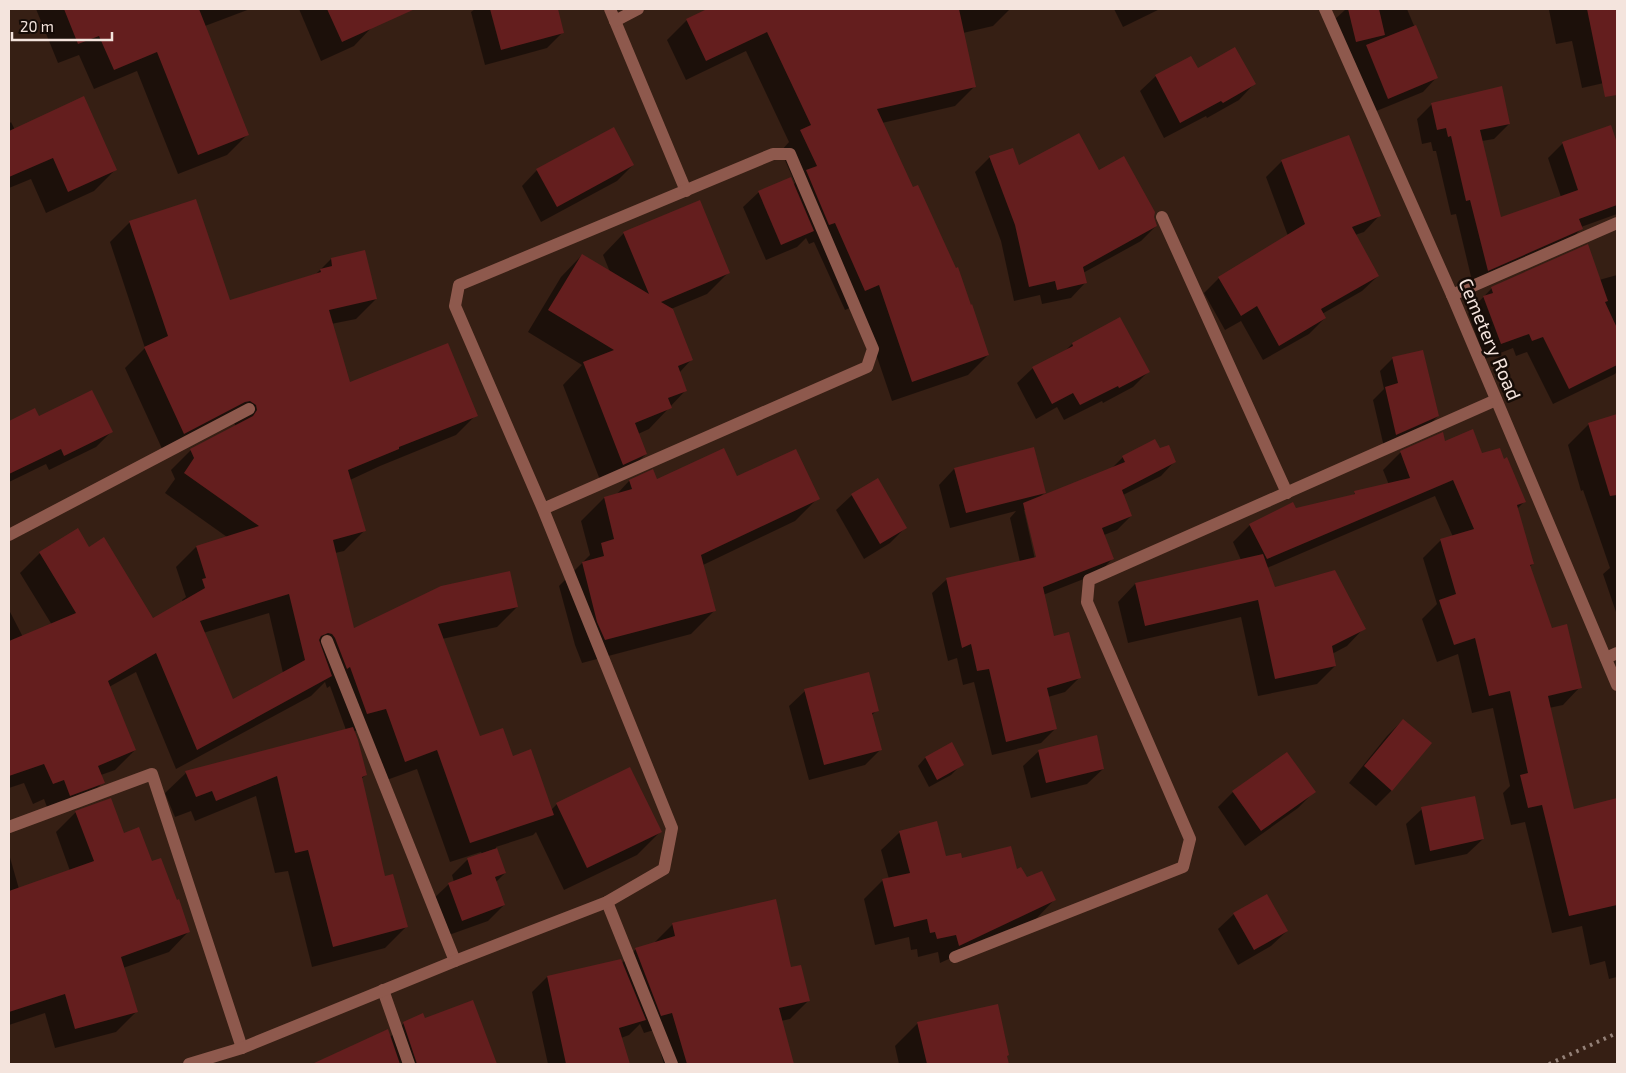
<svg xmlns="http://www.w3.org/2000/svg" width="1626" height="1073" viewBox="0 0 1626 1073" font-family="'Exo 2',sans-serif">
<rect width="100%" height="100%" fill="#361f14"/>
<g fill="#0007" fill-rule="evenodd">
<path d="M36,9H250L205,26L247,135L227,155L178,174L137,71L94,89L79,55L58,63Z"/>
<path d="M299,9H366L373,26L354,46L321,61Z"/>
<path d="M475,9H556L563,32L547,48L485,65L471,12Z"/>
<path d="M710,9H1010L993,26L963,33L975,86L955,106L882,123L988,355L968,375L892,401L859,304L845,310L814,242L809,244L806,238L797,247L766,260L743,207L759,192L793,185L795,183L781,151L789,142L746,51L686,80L667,40L687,20Z"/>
<path d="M1114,9H1160L1123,27Z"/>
<path d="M1346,9H1407L1436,78L1423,92L1374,112L1334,20Z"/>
<path d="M1550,9H1617V80L1582,88L1572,41L1556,44L1549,10Z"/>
<path d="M1197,70L1254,84L1239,100L1207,118L1206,116L1164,138L1140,91L1156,76Z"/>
<path d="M1432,104L1509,124L1494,139L1482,141L1500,218L1561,197L1548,158L1563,143L1610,126L1617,147V214L1581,227V229L1566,244L1473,285L1456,214L1451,215L1436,151H1433L1431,142L1422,144L1417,119Z"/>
<path d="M11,122L15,130L115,170L94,191L46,213L31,179L9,188V124Z"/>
<path d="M990,157L1019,167L1098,172L1156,226L1141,241L1083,273L1085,283L1071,298L1042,304L1040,295L1014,301L1001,241L975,172Z"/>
<path d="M1282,161L1379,216L1364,232L1355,235L1378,276L1362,291L1322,314L1325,318L1309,334L1263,360L1241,321L1225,330L1204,293L1219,278L1288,236L1266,177Z"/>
<path d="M633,165L617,181L541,222L522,186L537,170Z"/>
<path d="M130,222L229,301L316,274L331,259L376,299L356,319L331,324L349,384L476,415L456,435L380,466L350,480L364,531L344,551L335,553L353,629L517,607L497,627L442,639L479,737L512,757L551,810L557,804L660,832L637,855L564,890L536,832L533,835L496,847L505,873L496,882L504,905L488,921L446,936L433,899L449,884L454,882L452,875L467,860L482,854L481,852L450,862L417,769L384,781L365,728L353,732L366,775L361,779L384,877L406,927L385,948L312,967L288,871L275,873L256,796L195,821L191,811L175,817L165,793L186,773L346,730L330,686L327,688L325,682L311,696L176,769L136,672L109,687L135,750L115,770L101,775L103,782L83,803L50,815L44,799L33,804L24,783L9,788V610L23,637L52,625L20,573L40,553L88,548L152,620L183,602L182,600L186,597L176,567L196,547L227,537L165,493L175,479L171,470L191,450L236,426L233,422L164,453L125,368L145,348L110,242ZM269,613L283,673L232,701L203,633Z"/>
<path d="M624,233L728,273L707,294L671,309L691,360L679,373L686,390L649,429L638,434L646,454L625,475L602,485L563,385L582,365L528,332L561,277L582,255L610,272L603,255Z"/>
<path d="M1617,275V371L1615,374L1553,404L1527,352L1516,356L1513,348L1485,359L1468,313L1492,288L1599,280Z"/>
<path d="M1120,318L1149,371L1133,387L1103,403L1102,401L1064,420L1057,407L1036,419L1017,383L1033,368L1066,350L1072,344Z"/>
<path d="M1393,358L1438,416L1425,429L1384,447L1373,400L1384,389L1380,371Z"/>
<path d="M35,410L38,418L111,432L96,447L49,470L46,464L9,482V422Z"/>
<path d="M1617,416V615L1603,574L1610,568L1583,490L1581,491L1568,445L1589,424Z"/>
<path d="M1442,434L1444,443L1481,455L1525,501L1517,509L1533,564L1529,567L1551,629L1580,687L1563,705L1549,708L1573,810L1617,800V977L1609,979L1605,961L1590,965L1582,926L1552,933L1525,822L1511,825L1503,793L1510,786L1493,708L1472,713L1458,654L1437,662L1422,619L1437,604L1423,558L1441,540L1453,537L1435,496L1267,568L1274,588L1364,628L1347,646L1332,654L1335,666L1317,684L1258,696L1241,617L1128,643L1118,602L1135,584L1241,560L1233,542L1250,525L1295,510L1351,497L1355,493L1389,485L1383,470L1400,453Z"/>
<path d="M1159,450L1175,461L1161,476L1123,495L1131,516L1117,530L1104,535L1113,558L1099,573L1043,595L1053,637L1079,678L1065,692L1048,697L1056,728L1041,743L992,755L974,682L963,685L957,658L948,661L932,593L947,579L1020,562L1010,518L1016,511L950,528L939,485L954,469L1044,493L1039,498L1111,469L1123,457ZM1024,510H1026L1038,563L1036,564Z"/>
<path d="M736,478L818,498L795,521L703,565L714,611L691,634L582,663L575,645L559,586L590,555L581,521L604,498L616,495L629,481Z"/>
<path d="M852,495L905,528L890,543L864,559L836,510Z"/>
<path d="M805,691L877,710L871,716L880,750L865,765L809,780L789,706Z"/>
<path d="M1403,720L1392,790L1376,806L1349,783L1387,736Z"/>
<path d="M951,744L959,767L951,775L929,787L918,766L925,758Z"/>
<path d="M1039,751L1103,769L1087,784L1031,798L1023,766Z"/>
<path d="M1233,792H1314L1298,808L1245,846L1218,807Z"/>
<path d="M1422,809L1483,839L1467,854L1415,865L1406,824Z"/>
<path d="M76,812L124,834L151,863L189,931L169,952L123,968L136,1012L116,1032L55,1048L45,1013L9,1025V854L19,889L70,871L56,832Z"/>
<path d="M900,832L946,858L961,859L1016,870L1054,900L1036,919L940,963L938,952L918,957L917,949L911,950L909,937L875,945L864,899L883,880L889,879L881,850Z"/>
<path d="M1234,914L1287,931L1271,946L1238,965L1218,929Z"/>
<path d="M673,924L790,969L808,1001L790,1019L781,1021L792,1064H664L654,1030L644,1033L640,1024L629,1035L621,1038L629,1064H548L532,992L547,977L622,963L636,949L655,943V942Z"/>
<path d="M472,1002L496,1064H315L387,1030L390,1037L404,1023L424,1020Z"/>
<path d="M918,1023L1006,1057L1008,1064H899L895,1046Z"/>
</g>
<g fill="#641e1e" fill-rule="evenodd">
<path d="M64,9H199L249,135L198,155L157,52L114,70L99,36L78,44Z"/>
<path d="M327,9H415L342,42Z"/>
<path d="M490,9H558L564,33L501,50Z"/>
<path d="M707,9H959L976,87L877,109L913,187L918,185L956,268L958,267L971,305L972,304L989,355L912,382L879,285L865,291L835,223L829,225L806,170L817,166L800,130L811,125L767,32L706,61L686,19Z"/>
<path d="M1348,9H1379L1385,35L1356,42Z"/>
<path d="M1587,9H1617V95L1605,97Z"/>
<path d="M1416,25L1438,78L1388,99L1366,45Z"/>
<path d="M1235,47L1256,84L1223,103L1221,101L1180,123L1155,75L1191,56L1198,68Z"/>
<path d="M1502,86L1510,124L1480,130L1501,217L1578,190L1562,142L1611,125L1617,143V205L1579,219L1583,229L1488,271L1470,200L1466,201L1451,136L1448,137L1446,128L1437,130L1431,103Z"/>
<path d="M84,96L117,170L68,192L53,158L9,177V131Z"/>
<path d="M614,127L634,165L557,207L536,169Z"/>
<path d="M1079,133L1099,170L1124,156L1155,212L1154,217L1157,226L1083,267L1087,283L1057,290L1055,281L1029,287L1015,225L989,156L1013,148L1019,165Z"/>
<path d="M1349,135L1381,216L1352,227L1379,276L1321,309L1326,318L1279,346L1257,306L1241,316L1218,277L1305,224L1281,160Z"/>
<path d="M791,177L814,231L781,245L758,191Z"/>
<path d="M196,199L230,300L321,272L320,269L332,266L331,258L365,250L377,299L329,310L350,382L448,343L478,416L399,447V449L348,470L366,531L333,540L354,628L441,586L510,571L518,607L438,624L480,736L503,728L513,756L531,749L554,815L470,843L437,750L405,762L386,709L367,714L350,667L347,669L335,638L332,634L328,633L321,636L319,640L332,676L197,750L156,653L108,681L136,750L98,766L105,783L70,796L64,780L53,784L44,764L9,776V641L76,613L39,552L78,528L89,547L104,537L153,618L205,588L202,579L206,578L196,546L259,526L184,473L194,458L190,449L253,416L257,410L256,405L250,401L245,402L184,434L144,347L168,336L129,221ZM289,594L305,660L233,699L200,621Z"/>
<path d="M700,200L730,273L661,302L673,309L693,360L678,366L687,391L668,398L672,408L635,423L647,454L623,465L583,362L614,350L548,310L582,254L649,294L623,232Z"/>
<path d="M1588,244L1608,301L1605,302L1617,328V365L1569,389L1543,337L1532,341L1529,334L1501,344L1483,296L1493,293L1491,287Z"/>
<path d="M1120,317L1150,372L1119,388L1118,386L1080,405L1073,393L1052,404L1032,367L1073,346L1072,343Z"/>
<path d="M1423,350L1439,416L1396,435L1385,387L1398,383L1392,357Z"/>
<path d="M92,390L113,432L64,456L61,449L9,474V421L35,408L39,416Z"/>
<path d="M1617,414V495L1610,496L1588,423Z"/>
<path d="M1473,429L1482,453L1500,448L1504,459L1507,457L1526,502L1517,505L1534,564L1530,565L1552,628L1567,624L1582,688L1548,696L1574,809L1617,798V905L1569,916L1542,805L1528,808L1520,775L1528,773L1510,691L1489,696L1475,638L1454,645L1439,600L1456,594L1440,539L1474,529L1453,480L1267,559L1249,524L1293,502L1296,508L1355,494L1354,491L1410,478L1400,451L1443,432L1445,441Z"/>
<path d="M1155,439L1160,448L1169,445L1176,462L1122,490L1132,516L1102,528L1114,559L1043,587L1054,636L1069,632L1081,678L1047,688L1057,729L1006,742L989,669L977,671L971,644L962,648L946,578L1036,557L1023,503L1125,462L1122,456Z"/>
<path d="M1034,447L1046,493L966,513L954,468Z"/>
<path d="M724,448L737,476L796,449L820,499L701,555L716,611L605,640L597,622L582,562L604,556L601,543L614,539L604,497L632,489L629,480L653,469L657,479Z"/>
<path d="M878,478L907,528L880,544L851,494Z"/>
<path d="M1263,554L1275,587L1335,570L1366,629L1332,646L1336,666L1275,679L1258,600L1145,626L1135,583Z"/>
<path d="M869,672L879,711L872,713L882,750L824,765L804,689Z"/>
<path d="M1403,719L1432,743L1392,791L1364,766Z"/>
<path d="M353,727L358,740L367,775L362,777L385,876L393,874L408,927L333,947L308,850L295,853L277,776L216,801L212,791L196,797L185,771Z"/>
<path d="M1097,735L1104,769L1046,783L1038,750Z"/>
<path d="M952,742L964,765L937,780L925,757Z"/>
<path d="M1287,752L1316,792L1261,831L1232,791Z"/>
<path d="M630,767L662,832L587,868L556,803Z"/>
<path d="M1475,796L1484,839L1430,851L1421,807Z"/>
<path d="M111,798L124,833L139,827L152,861L161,858L177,900L179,899L190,932L121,957L138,1012L75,1029L65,994L9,1012V891L94,861L75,811Z"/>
<path d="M937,821L946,856L961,853L962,858L1011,846L1017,869L1021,867L1027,877L1042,871L1056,900L959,946L956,935L937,939L935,932L930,933L927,919L894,927L882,879L910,873L899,831Z"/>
<path d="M497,848L506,873L495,877L505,905L462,921L448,883L472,874L467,858Z"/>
<path d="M1267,894L1288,931L1254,950L1233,913Z"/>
<path d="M776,899L791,967L801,965L810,1001L779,1008L794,1064H687L672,1013L661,1016L635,948L675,936L672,923Z"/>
<path d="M621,959L646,1020L619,1028L630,1064H566L547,976Z"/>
<path d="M473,1000L497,1064H417L403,1022L423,1013L425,1018Z"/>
<path d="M998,1004L1009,1055L1007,1056L1009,1064H927L917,1022Z"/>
<path d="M388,1029L400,1064H312Z"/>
</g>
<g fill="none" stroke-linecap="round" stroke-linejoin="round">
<g stroke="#8e594d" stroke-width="12">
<path d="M9,535L249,409"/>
<path d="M1606,658L1617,653"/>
</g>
<g stroke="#8e594d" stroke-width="12">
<path d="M610,9L686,191"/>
<path d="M615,21L638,9"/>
<path d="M1162,217L1287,493"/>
<path d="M1452,295L1617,223"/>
<path d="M327,641L455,961"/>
<path d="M9,827L152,774L242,1048"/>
<path d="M607,902L672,1064"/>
<path d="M955,957L1183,867L1190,839L1087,602L1089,580L1496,400"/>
<path d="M383,990L409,1064"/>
<path d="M189,1064L242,1048L455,961L607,902L664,869L672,828L543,509L455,306L459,285L773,154H790L873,349L867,367L543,509"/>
</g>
<path stroke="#8e594d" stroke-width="12" d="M1325,9L1452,295L1617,685"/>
<path stroke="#948178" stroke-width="4" stroke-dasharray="2.5 5" stroke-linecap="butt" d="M1549,1064L1617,1033"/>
</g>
<g text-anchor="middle" stroke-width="5" stroke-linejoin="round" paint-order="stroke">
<g font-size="19" fill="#f4e4dd" stroke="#160c07">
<text transform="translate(1490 339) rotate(67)" y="7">Cemetery Road</text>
</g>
</g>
<rect width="1626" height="1073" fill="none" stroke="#f4e4dd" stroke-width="20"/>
<path d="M12 32v8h100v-8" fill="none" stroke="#f4e4dd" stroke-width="2.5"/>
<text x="20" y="32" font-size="15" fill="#f4e4dd" stroke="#160c07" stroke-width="4" paint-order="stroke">20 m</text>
</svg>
